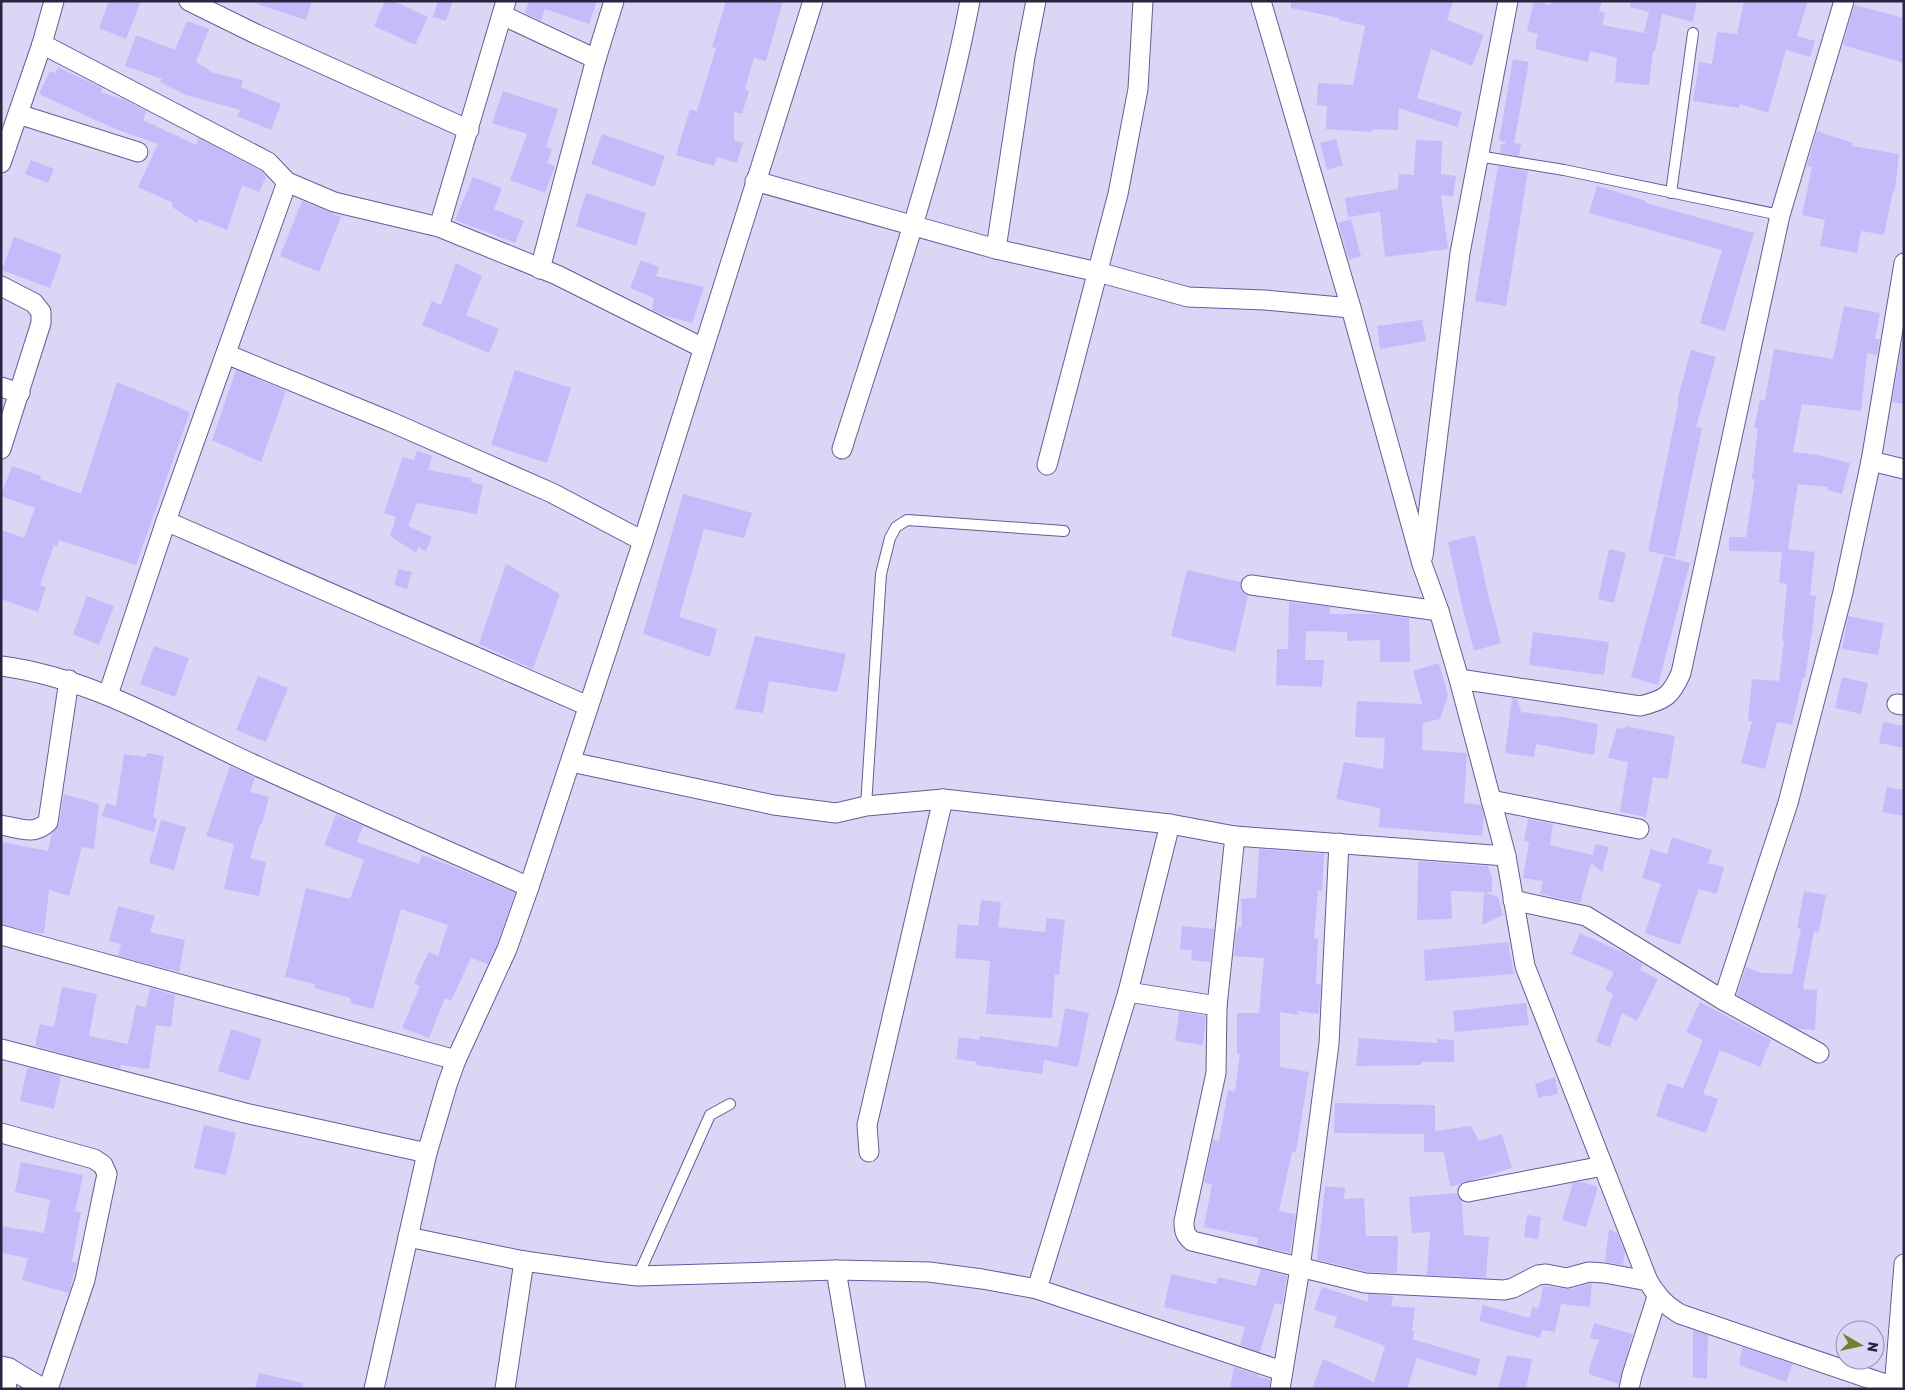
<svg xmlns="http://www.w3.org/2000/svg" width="1905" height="1390" viewBox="0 0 1905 1390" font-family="Rubik,sans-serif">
<rect width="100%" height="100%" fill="#dbd6f6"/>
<g fill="#c6bbfa">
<path d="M109,1H141L126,39L99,28Z"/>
<path d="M257,1H312L306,20L257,4Z"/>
<path d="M385,1H393L428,17L415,45L374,26Z"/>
<path d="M438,1H453L446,21L433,17Z"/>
<path d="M529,1H597L589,24L545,9L541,21L525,13Z"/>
<path d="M726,1H783L766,61L754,58L745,89L749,91L742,114L734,112V140L743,143L737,163L717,157L714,166L676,155L690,109L697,111L716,48L712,47Z"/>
<path d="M1291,1H1453L1447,20L1484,35L1472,66L1431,49L1417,98L1462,112L1457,127L1399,108L1398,130L1373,129L1372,132L1326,129L1327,106L1317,105L1318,83L1353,85L1365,26L1339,20V18L1291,8Z"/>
<path d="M1534,1L1550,5L1551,1H1602L1599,11L1605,13L1602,25L1644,33L1649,12L1630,7V1H1697L1693,22L1662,14L1655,51H1653L1649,85L1615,82L1617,58L1590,51L1588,62L1535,49L1538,34L1527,31Z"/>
<path d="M1744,1H1808L1797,36L1815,41L1810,57L1786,50L1768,113L1740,104L1739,108L1693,101L1699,62L1712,64L1717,32L1737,34Z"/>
<path d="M1854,5L1904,18V63L1843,45Z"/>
<path d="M187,21L209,29L196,62L214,73L243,80L241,87L281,104L271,130L237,116L240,110L183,94L160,82L162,79L125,66L136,35L175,50Z"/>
<path d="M1513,59L1529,62L1514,143L1521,144L1519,156L1500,153L1501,144H1505V142L1499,140Z"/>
<path d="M58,67L102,88L101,92L125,100L146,111L143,120L196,145L199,138L261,171L266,177L259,192L242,185L227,230L199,219L197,223L172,207L173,203L138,187L158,144L113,128L39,94L50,71L55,73Z"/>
<path d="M503,91L558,109L546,147L552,149L547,163L555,166L545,193L510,180L527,134L492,123Z"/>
<path d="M1817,131L1853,143L1852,146L1899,154L1895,191H1893L1884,235L1861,231L1857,253L1820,246L1825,220L1802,215L1812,167L1807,166Z"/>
<path d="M602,134L665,156L654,187L591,164Z"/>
<path d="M1336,139L1343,165L1327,170L1320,143Z"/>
<path d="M1416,140L1442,141L1441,174L1456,176L1453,197L1441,195L1448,249L1385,257L1380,212L1348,217L1345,198L1398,189L1399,174L1414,175Z"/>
<path d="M31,160L54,169L48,183L25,174Z"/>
<path d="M1498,166L1528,171L1506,306L1475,301Z"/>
<path d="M473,177L502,188L494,209L524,221L515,243L455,220Z"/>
<path d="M1597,186L1646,201V203L1754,233L1725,331L1700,323L1722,250L1589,213Z"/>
<path d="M586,193L646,213L636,246L576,226Z"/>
<path d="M302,201L341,217L319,272L280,256Z"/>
<path d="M1351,219L1361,256L1349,260L1338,223Z"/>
<path d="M14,237L62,255L50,288L2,270Z"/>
<path d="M641,260L659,267L656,276L704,287L692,323L663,315L652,310L654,298L630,288Z"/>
<path d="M456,263L482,276L466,315L499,329L489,353L422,325L432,301L441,305Z"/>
<path d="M1844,306L1880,313L1875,339H1880L1877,355L1867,353L1861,411L1802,404L1793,452L1818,455L1850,463L1842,494L1827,490L1828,487L1798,484L1788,549L1815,552L1810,595L1816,596L1812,633L1805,678H1803L1792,725L1777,722L1765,769L1741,763L1752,721H1748L1752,679L1779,681L1784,641H1782L1787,584L1779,583L1782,552L1729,551V537H1746L1755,479H1752L1758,429L1754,428L1760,400H1765L1774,349L1833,359Z"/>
<path d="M1422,320L1426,341L1380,349L1377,326Z"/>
<path d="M1902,343H1904V404L1892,402Z"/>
<path d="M1691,350L1716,357L1696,427L1702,428L1675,557L1648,551L1679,401H1677Z"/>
<path d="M236,370L286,391L261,462L212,440Z"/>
<path d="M515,370L571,388L547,463L491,445Z"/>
<path d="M117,382L190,412L136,565L59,540L57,546L54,545L40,585L46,587L38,612L1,599V530L24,538L35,508L1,496L12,466L41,476L40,479L81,494Z"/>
<path d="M417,451L432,456L428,470L472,478L471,482L483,485L477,514L417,503L408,526L432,537L426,551L418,547L416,553L390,536L396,517L384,513L403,457L414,460Z"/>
<path d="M683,494L752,513L744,538L704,529L679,617L717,629L710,657L643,634Z"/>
<path d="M1475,535L1488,594L1501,643L1474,651L1462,606L1448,542Z"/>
<path d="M1609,549L1626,553L1614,603L1598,599Z"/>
<path d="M1664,556L1690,563L1658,685L1631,677Z"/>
<path d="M506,564L560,594L533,669L479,644Z"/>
<path d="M398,569L412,572L407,589L394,585Z"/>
<path d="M1187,570L1240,582L1241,590L1248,596L1235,652L1171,636Z"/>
<path d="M87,596L114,606L99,645L73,634Z"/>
<path d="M1289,602L1330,607V614H1377L1409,618L1410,662H1380V640L1347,641V632L1306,631L1305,660H1324L1322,687L1276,685L1277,649H1288Z"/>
<path d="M1848,616L1884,623L1878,655L1842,649Z"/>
<path d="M1533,632L1609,642L1604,675L1529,665Z"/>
<path d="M755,636L846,654L837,692L769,681L763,713L735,709Z"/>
<path d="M154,646L189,658L175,697L140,684Z"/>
<path d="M1439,663L1448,695L1440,719L1423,723L1422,750L1467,753L1464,803L1481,805L1484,815L1482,836L1379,827L1380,808L1336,799L1344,762L1383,769L1385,738L1355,737L1357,701L1422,704L1413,671Z"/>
<path d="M258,676L288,688L266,742L236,730Z"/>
<path d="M1842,677L1868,683L1861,714L1835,708Z"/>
<path d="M1512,698L1517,699L1522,715V712L1558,717V716L1598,724L1594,755L1536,744L1534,757L1505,753Z"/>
<path d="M1883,722L1904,726V748L1879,743Z"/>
<path d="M1625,726L1675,736L1668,779L1653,777L1646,817L1620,812L1628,762L1608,758L1617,728L1625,729Z"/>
<path d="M147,753L164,756L153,817L157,819L154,832L102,816L106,803L116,806L124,754L146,757Z"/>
<path d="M230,766L255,777L250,792L269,797L262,824H260L250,858L266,862L259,896L224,889L234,844L206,836Z"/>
<path d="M1887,787L1904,790V816L1882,812Z"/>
<path d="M64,794L99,804L94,849L82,847L69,896L49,890L44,933L31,932L1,924V842L48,851L52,833L59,824Z"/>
<path d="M336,815L363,826L357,842L419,864L422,855L464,871L515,893L497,945L488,964L471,958L451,1001L445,998L429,1038L402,1028L420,986L414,983L429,952L438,956L448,925L401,909L373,1009L350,1003L351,998L314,988L315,984L285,977L306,888L350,899L364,860L324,845Z"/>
<path d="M1528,819L1553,824L1550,845L1593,855L1596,844L1609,847L1602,872L1591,863L1580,903L1540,894L1543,881L1523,878L1529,842L1524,841Z"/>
<path d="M161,820L186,827L174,870L149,863Z"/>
<path d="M1672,837L1712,850L1708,863L1724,867L1717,894L1699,889L1680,945L1645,933L1661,884L1642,878L1651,849L1667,854Z"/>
<path d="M1259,849L1324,854L1322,891L1318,890L1314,938L1318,939L1316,984L1321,985L1319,1014L1297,1011L1299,1015L1280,1012V1067L1309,1072L1296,1152H1292L1279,1211L1296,1214L1290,1253L1257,1245L1258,1238L1204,1227L1212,1184L1204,1183L1213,1140L1219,1141L1228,1090L1235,1092L1240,1054H1237V1013H1259L1264,958L1234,956L1236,931L1238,932V927H1242L1241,899L1256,898Z"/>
<path d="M1418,861L1488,866L1492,878V892H1485L1498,897L1503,915L1482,925L1484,892L1451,891L1452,919L1417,920Z"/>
<path d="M1804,891L1826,895L1819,932L1814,931L1803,989L1817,990L1815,1030L1798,1029L1737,995L1746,967L1761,973L1792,974L1801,929L1797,928Z"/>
<path d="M981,900L1001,902L998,927L1045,932L1047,918L1065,920L1059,975L1055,974L1052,1018L986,1014L990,961L955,958L958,924L978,926Z"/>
<path d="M118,906L155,916L150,932L185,940L179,972L118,956L121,944L109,941Z"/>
<path d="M1182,926L1214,929L1210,962L1191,960L1192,950L1180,949Z"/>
<path d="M1580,933L1622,952L1643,964L1640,970L1658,979L1637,1021L1622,1013L1610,1047L1596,1042L1613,994L1605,989L1614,972L1571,954Z"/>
<path d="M1508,942L1514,974L1425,981L1424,950Z"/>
<path d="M62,987L97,994L89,1036L128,1044L136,1005L146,1007L150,988L175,995L171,1027L156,1025L149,1069L121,1065L120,1069L35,1046L40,1024L54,1027Z"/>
<path d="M1700,1002L1771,1040L1760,1067L1720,1050L1703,1094L1718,1099L1706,1133L1656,1116L1667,1083L1683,1088L1703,1040L1686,1032Z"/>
<path d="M1526,1003L1529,1025L1455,1032L1453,1011Z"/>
<path d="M1065,1008L1089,1013L1078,1067L1044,1060L1042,1074L976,1065L977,1062L956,1059L959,1037L979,1040L980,1036L1058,1047Z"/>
<path d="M1179,1011L1206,1016L1203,1045L1175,1041Z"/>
<path d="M231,1029L262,1039L249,1081L218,1071Z"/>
<path d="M1359,1038L1437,1043V1039L1454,1040V1062H1421V1065L1356,1066Z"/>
<path d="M30,1068L61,1076L54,1109L20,1101L27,1069Z"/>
<path d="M1555,1077L1558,1094L1538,1098L1535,1084Z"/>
<path d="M1335,1103L1435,1105V1131L1471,1126L1479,1141L1502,1134L1512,1168L1450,1187L1444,1152H1424V1134L1334,1133Z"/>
<path d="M204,1125L236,1133L226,1175L194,1168Z"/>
<path d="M21,1162L83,1175L75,1211L81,1212L72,1262L77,1263L69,1293L22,1280L28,1258L1,1253V1226L44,1233L50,1200L15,1192Z"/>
<path d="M1582,1182L1598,1187L1586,1227L1562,1220L1573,1183Z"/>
<path d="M1325,1186L1345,1188L1344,1199L1364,1198L1366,1236H1398L1397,1273L1368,1272L1317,1260Z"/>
<path d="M1457,1193L1462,1201L1464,1235L1489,1237L1486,1278L1427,1275L1430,1232L1412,1233L1409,1197Z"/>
<path d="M1527,1215L1541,1217L1538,1239L1524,1237Z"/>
<path d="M1609,1229L1617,1233L1625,1252L1623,1265L1605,1262Z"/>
<path d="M1261,1269L1287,1276L1282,1305L1275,1303L1260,1352L1240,1345L1245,1327L1164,1307L1171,1274L1216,1284L1218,1277L1256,1286Z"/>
<path d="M1592,1283L1590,1307L1561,1304L1555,1332L1542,1330L1540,1338L1479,1321L1483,1305L1530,1318L1532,1307L1539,1308L1543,1286L1570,1289Z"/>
<path d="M1322,1287L1368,1302V1294L1393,1296L1391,1306L1415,1308L1412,1331H1415L1412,1339L1480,1359L1476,1376L1417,1358L1407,1389H1312L1323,1359L1374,1382L1385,1346L1334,1327L1337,1317L1314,1310Z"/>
<path d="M1594,1323L1633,1334L1619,1384L1589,1374V1368L1599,1340L1590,1338Z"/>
<path d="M1693,1330L1708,1335L1707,1379L1693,1377Z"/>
<path d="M1742,1347L1793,1364L1786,1382L1739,1365Z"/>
<path d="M1507,1355L1532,1359L1526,1389H1498Z"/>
<path d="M1234,1367L1258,1375V1377L1270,1379L1269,1389H1230Z"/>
<path d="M259,1373L303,1383L302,1389H255Z"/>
</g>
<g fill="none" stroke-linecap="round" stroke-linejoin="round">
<defs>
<g id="service">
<path d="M1478,156L1564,170L1780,215"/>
<path d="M1671,193L1693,33"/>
<path d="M866,806L881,574L890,538L896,527L907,520L1064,531"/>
<path d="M638,1276L710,1115L730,1104"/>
</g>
<g id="minor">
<path d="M189,1L256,34L469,130"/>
<path d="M1261,1L1351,308L1422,564L1439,611L1459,679L1506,856L1525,966L1648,1281C1657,1296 1665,1305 1680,1314L1894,1387"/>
<path d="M502,15L596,59"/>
<path d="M42,44L268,162L287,182L334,202L439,227L557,275L703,348"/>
<path d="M18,114L138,152"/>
<path d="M1,163L42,44L54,1"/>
<path d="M755,181L996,249L1098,272L1188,297L1265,300L1351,308"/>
<path d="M439,227L506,1"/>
<path d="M996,249L1025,57L1036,1"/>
<path d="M540,269L596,59L614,1"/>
<path d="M1,286L34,303L41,312V323L1,449"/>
<path d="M226,354L389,421L552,493L643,541"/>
<path d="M1,387L20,393"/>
<path d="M842,449C888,302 941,154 970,1"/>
<path d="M1871,461L1904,469"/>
<path d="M1047,465L1118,194L1138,89L1143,1"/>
<path d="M166,521L588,706"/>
<path d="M1423,556L1460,253L1508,1"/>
<path d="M1251,585L1439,611"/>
<path d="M1,666C94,678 173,728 257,766C347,807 439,847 529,887"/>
<path d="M1459,679L1640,706C1665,700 1671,696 1681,673L1780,215L1844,1"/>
<path d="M108,695L166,521L287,182"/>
<path d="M1897,704L1904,705"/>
<path d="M571,762L774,805L836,813L866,806L943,799L1170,824"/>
<path d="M1491,800L1639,829"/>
<path d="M1,825C19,828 34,836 48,822L69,680"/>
<path d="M1235,836L1217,1006L1216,1073L1184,1221C1184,1231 1185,1235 1192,1241L1365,1283L1504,1290L1513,1288L1538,1275L1546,1274L1567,1278L1589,1272L1604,1273L1648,1281"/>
<path d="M1513,900L1586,916L1723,1000L1819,1053"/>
<path d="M1,935L456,1060"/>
<path d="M1128,992L1217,1006"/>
<path d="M1723,1000L1788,803L1843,592L1871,461L1904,263"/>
<path d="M1,1049L245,1113L427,1153"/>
<path d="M1,1133L94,1159L103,1165L107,1174L85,1280L48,1389"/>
<path d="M869,1152L867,1125L943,799"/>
<path d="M1468,1192L1603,1166"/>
<path d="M408,1237L524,1261L603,1272L638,1276L836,1270L929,1272L982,1279L1037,1289L1282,1371"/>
<path d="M836,1270L856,1389"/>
<path d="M1037,1289L1128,992L1170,824L1235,836L1506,856"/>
<path d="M1,1366L9,1368L44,1389"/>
<path d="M6,1389L9,1368"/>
<path d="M374,1389L427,1153L447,1085L456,1060L507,949L529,887L643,541L813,1"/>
<path d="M505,1389L524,1261"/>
<path d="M1280,1389L1300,1268L1329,1044L1339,843"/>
<path d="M1629,1389L1632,1375L1657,1297"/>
<path d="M1894,1389L1904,1264"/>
</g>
</defs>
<use href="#service" stroke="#685a9e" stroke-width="12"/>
<use href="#minor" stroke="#685a9e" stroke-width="21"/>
<use href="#service" stroke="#fff" stroke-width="10"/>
<use href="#minor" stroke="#fff" stroke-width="19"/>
</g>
<rect width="1905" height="1390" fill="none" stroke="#2a2441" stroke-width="5"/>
<g transform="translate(1860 1345) rotate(99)"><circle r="24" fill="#dbd6f6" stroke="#948fae"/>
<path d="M0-4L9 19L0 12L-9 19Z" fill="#7a7e28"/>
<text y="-8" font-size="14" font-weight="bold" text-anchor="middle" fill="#2a2441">N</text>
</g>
</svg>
